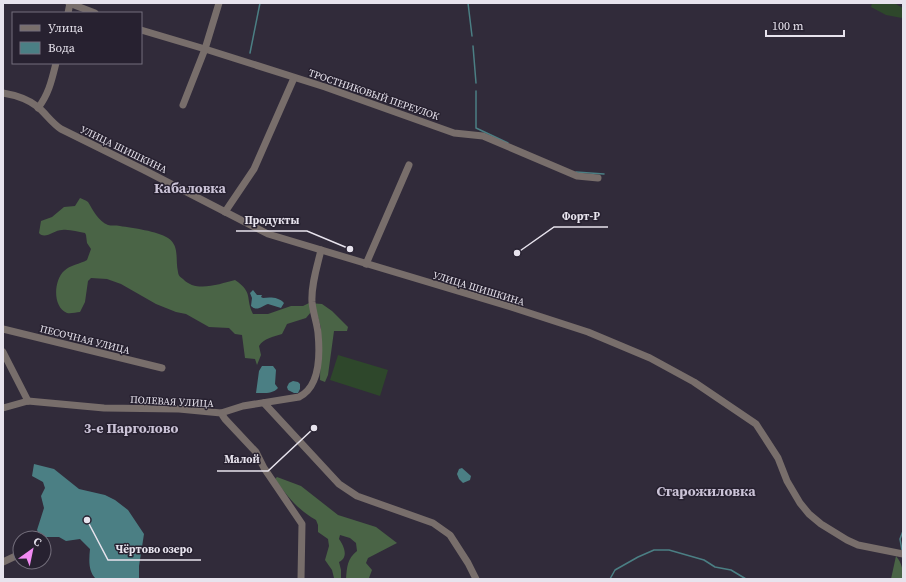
<svg xmlns="http://www.w3.org/2000/svg" width="906" height="582" viewBox="0 0 906 582" font-family="'Source Serif 4',serif">
<rect width="100%" height="100%" fill="#312b3a"/>
<g fill="#2e472b">
<path d="M872,3H894L903,8V17L902,18L886,15L871,7Z"/>
<path d="M338,355L388,370L380,396L330,380Z"/>
</g>
<g fill="#4a6446">
<path d="M80,198C82,199 86,200 88,202C93,210 98,221 108,225C111,226 116,225 120,226C133,228 157,231 168,238C180,246 175,259 178,272C178,275 180,277 183,279C196,293 219,284 235,280C254,293 245,298 253,314H268L291,306H303L309,303L322,304L332,311L348,327L347,331H334L328,375L325,382L320,380L321,328L318,317L311,312L306,318L287,324L282,334C273,337 264,338 259,346L261,355L257,365L255,359L245,358L242,335L235,334L229,328L209,327L186,314L176,312L156,304L121,284L107,279L91,278L88,281L85,302L80,312C76,312 71,314 67,313C52,307 54,280 64,271C70,265 80,264 87,260L91,249L87,243L86,235L85,233C77,232 70,229 62,230C54,230 45,240 39,233L41,221L52,217L64,207L75,206Z"/>
<path d="M277,477L301,486L338,515L376,527L397,543L368,558L366,563L372,570L369,578L370,579H346C347,567 347,559 357,551L356,543L350,538L340,535L339,539C344,546 349,557 339,562L341,570V578H334L332,570L325,560L329,546L328,539L318,532V525L316,520C297,509 287,496 275,479Z"/>
<path d="M896,556C902,563 903,570 903,579H891Z"/>
</g>
<g fill="#4b7f84">
<path d="M253,290L257,295H262L261,297L263,298C270,297 279,297 284,303L281,308L268,304C262,306 257,312 251,306L252,298L250,293Z"/>
<path d="M262,366H273L276,370L275,384L278,388C273,394 264,393 256,393L259,371Z"/>
<path d="M293,381L298,382L300,384V389L298,393H294L288,390L287,387L289,383Z"/>
<path d="M34,464L54,469L79,489L105,495L115,500L128,510L144,534L139,566V579H96C88,571 89,560 90,549L80,539L66,541L59,537H41L37,530L44,508L41,496L45,488L43,482L32,476Z"/>
<path d="M462,468L471,476L470,480L463,483L459,479L457,474L459,469Z"/>
</g>
<g fill="none" stroke-linecap="round" stroke-linejoin="round">
<g stroke="#4b7f84" stroke-width="1.5">
<path d="M468,3L472,36"/>
<path d="M473,46L476,83"/>
<path d="M250,53L260,3"/>
<path d="M476,91V128L508,143"/>
<path d="M576,172L604,174"/>
<path d="M902,550L900,539L903,531"/>
<path d="M610,579L615,570L638,557L654,550H669L704,560L715,567L731,570L746,579"/>
</g>
<g stroke="#786e6b" stroke-width="7">
<path d="M69,3L95,13"/>
<path d="M68,13L70,3"/>
<path d="M141,30L205,49L325,87L454,133L483,136L577,176L598,178"/>
<path d="M3,93C15,95 28,99 38,107C46,114 52,123 61,129L144,170L268,234L511,307L588,332L650,358L694,382L756,424L778,458L787,481L800,503L809,514L821,524L847,540L858,545L903,554"/>
<path d="M183,105L205,49L219,3"/>
<path d="M38,108C49,94 52,79 56,63"/>
<path d="M225,212L254,169L294,78"/>
<path d="M366,264L409,165"/>
<path d="M3,329L162,368"/>
<path d="M3,352L28,401"/>
<path d="M264,403L339,484L357,496L433,523L450,535L468,563L476,579"/>
<path d="M3,408L28,401L104,408L179,409L221,413L225,419L256,452L264,468L302,524L301,579"/>
<path d="M221,413L243,406L299,397C320,387 320,354 318,333C317,323 313,313 312,302C311,285 317,267 321,250"/>
<path d="M3,562L20,554"/>
</g>
</g>
<g text-anchor="middle" stroke-width="3" stroke-linejoin="round" paint-order="stroke">
<g font-size="10" fill="#e7e3ed" stroke="#272130">
<text transform="translate(374 94) rotate(19)" y="4">ТРОСТНИКОВЫЙ ПЕРЕУЛОК</text>
<text transform="translate(124 149) rotate(26)" y="4">УЛИЦА ШИШКИНА</text>
<text transform="translate(479 288) rotate(17)" y="4">УЛИЦА ШИШКИНА</text>
<text transform="translate(85 339) rotate(14)" y="4">ПЕСОЧНАЯ УЛИЦА</text>
<text transform="translate(172 401) rotate(3)" y="4">ПОЛЕВАЯ УЛИЦА</text>
</g>
<g font-size="14" font-weight="bold" fill="#cbc3d7" stroke="#272130">
<text x="190" y="193">Кабаловка</text>
<text x="131" y="433">3-е Парголово</text>
<text x="706" y="496">Старожиловка</text>
</g>
</g>
<path fill="none" stroke="#e7e3ed" stroke-width="1.5" d="M517 253L554 227H608M350 249L307 231H236M314 428L268 471H217M87 520L108 560H201"/>
<g fill="#e7e3ed" stroke="#272130" stroke-width="1.5">
<circle cx="517" cy="253" r="4"/>
<circle cx="350" cy="249" r="4"/>
<circle cx="314" cy="428" r="4"/>
<circle cx="87" cy="520" r="4"/>
</g>
<g font-size="11" text-anchor="middle" font-weight="bold" fill="#e7e3ed" stroke="#272130" stroke-width="3" stroke-linejoin="round" paint-order="stroke">
<text x="581" y="220">Форт-Р</text>
<text x="272" y="224">Продукты</text>
<text x="242" y="463">Малой</text>
<text x="154" y="553">Чёртово озеро</text>
</g>
<rect width="906" height="582" fill="none" stroke="#e7e3ed" stroke-width="8"/>
<rect x="12" y="12" width="130" height="52" fill="#272130" stroke="#746f7c"/>
<rect x="20" y="25" width="20" height="6" fill="#786e6b" stroke="#746f7c"/>
<text x="48" y="32" font-size="12" fill="#e7e3ed">Улица</text>
<rect x="20" y="42" width="20" height="12" fill="#4b7f84" stroke="#746f7c"/>
<text x="48" y="52" font-size="12" fill="#e7e3ed">Вода</text>
<g transform="translate(32 550) rotate(33)"><circle r="19" fill="#272130" stroke="#746f7c"/>
<path d="M0-3L7 15L0 10L-7 15Z" fill="#f28af3"/>
<text y="-6" font-size="11" font-weight="bold" text-anchor="middle" fill="#e7e3ed">С</text>
</g>
<path d="M766 30v6h78v-6" fill="none" stroke="#e7e3ed" stroke-width="2"/>
<text x="772" y="30" font-size="12" fill="#e7e3ed" stroke="#272130" stroke-width="3" paint-order="stroke">100 m</text>
</svg>
